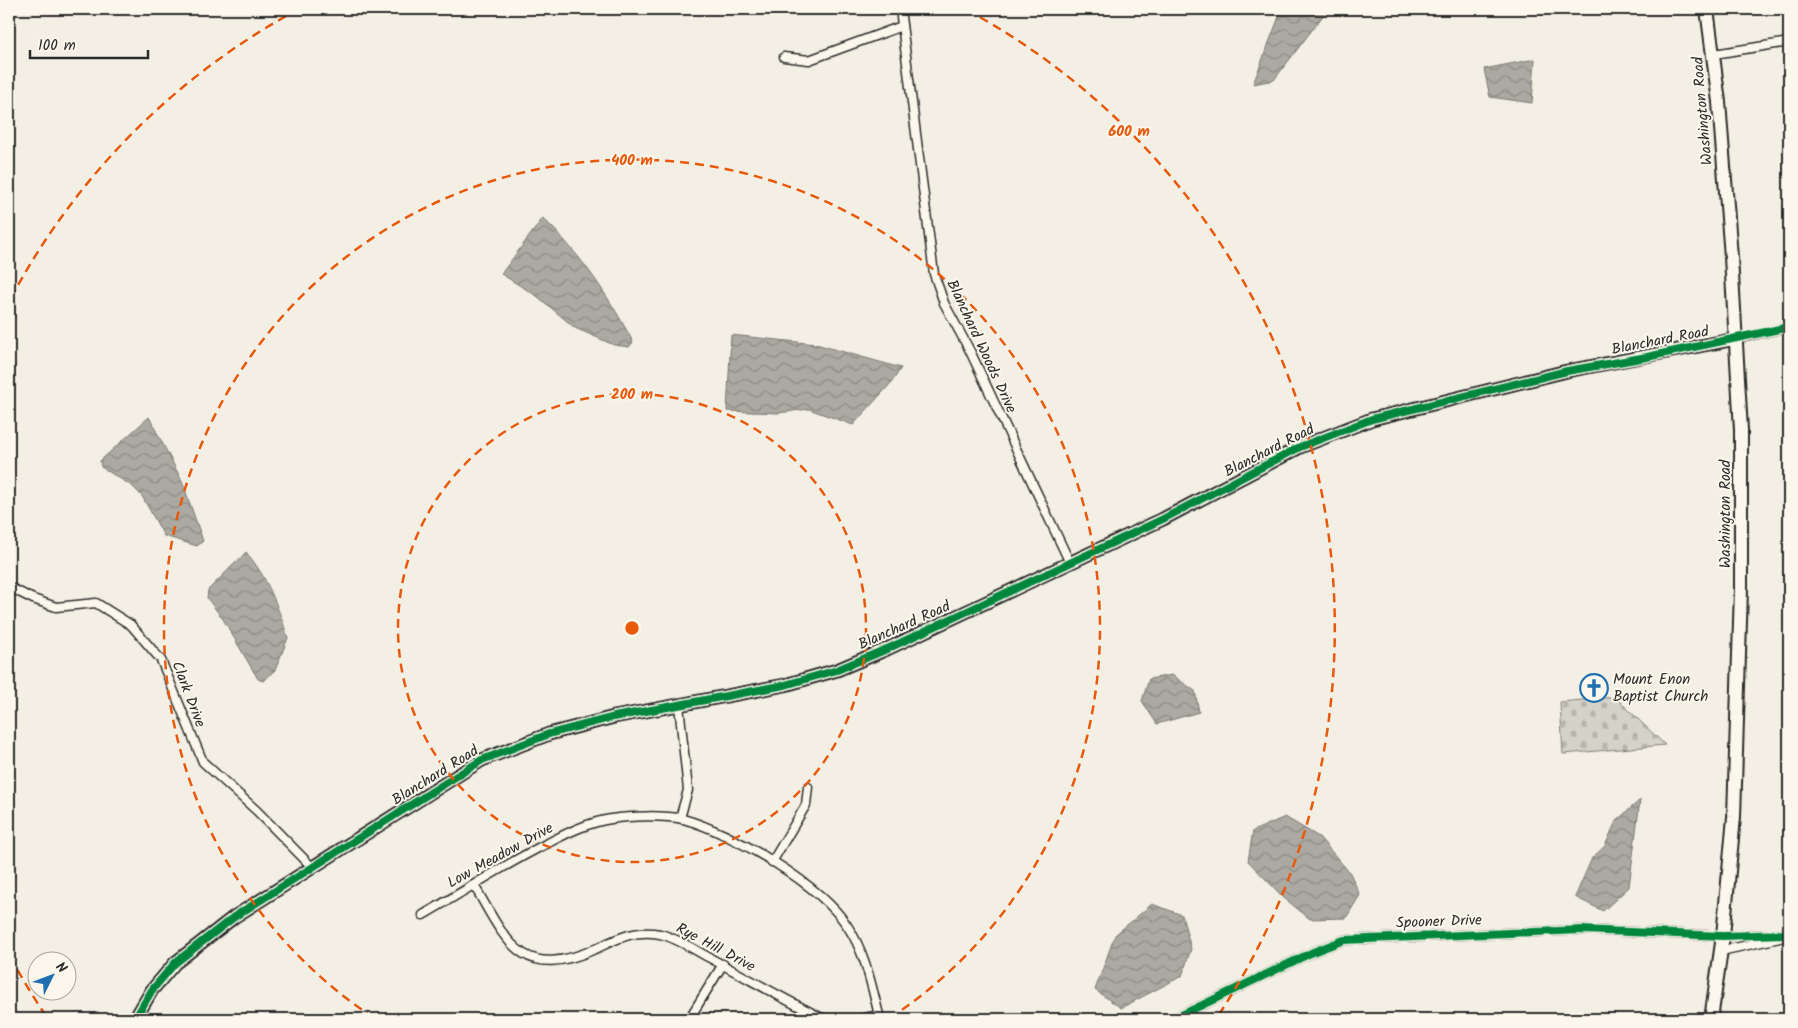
<svg xmlns="http://www.w3.org/2000/svg" width="1798" height="1028" viewBox="0 0 1798 1028" font-family="Kalam,sans-serif">
<defs>
<pattern id="cemetery-stones" width="16" height="16" patternUnits="userSpaceOnUse" patternTransform="scale(1.25)"><rect width="16" height="16" fill="#d5d2c9"/><path d="M2 7V4a2 2 0 0 1 4 0v3zM10 15v-3a2 2 0 0 1 4 0v3z" fill="#b7b4ad"/></pattern>
<pattern id="water-waves" width="16" height="10" patternUnits="userSpaceOnUse" patternTransform="scale(1.25)"><rect width="16" height="10" fill="#aca9a2"/><path d="M0 5q4-4 8 0t8 0" fill="none" stroke="#8c8a84"/></pattern>
</defs>
<rect width="100%" height="100%" fill="#f3efe4"/>
<filter id="ink" filterUnits="userSpaceOnUse"><feTurbulence type="fractalNoise" baseFrequency=".02" numOctaves="2"/><feDisplacementMap in="SourceGraphic" scale="10" xChannelSelector="R" yChannelSelector="G"/><feConvolveMatrix kernelMatrix="1 2 1 2 8 2 1 2 1" color-interpolation-filters="sRGB"/></filter>
<g filter="url(#ink)">
<path fill="url(#cemetery-stones)" stroke="#807e7a" d="M1615,697L1665,745L1563,754L1560,702Z"/>
<g fill="url(#water-waves)" stroke="#787772">
<path d="M1282,9H1328L1274,80L1253,84Z"/>
<path d="M1535,59L1532,103L1490,97L1484,69Z"/>
<path d="M543,218C582,256 608,295 633,342L629,347L614,345L575,328L537,296L501,274Z"/>
<path d="M731,335L816,344L901,368L892,382L853,425L809,409L778,413L727,411Z"/>
<path d="M149,417L182,481L203,541L197,546L164,536L142,496L132,486L101,467L100,461Z"/>
<path d="M246,552C268,578 278,607 288,638L275,670L263,681L258,679L223,619L207,598L208,590Z"/>
<path d="M1172,675L1195,691L1199,712L1157,724L1142,701L1149,679Z"/>
<path d="M1640,800L1629,887L1603,911L1575,897L1592,858L1605,846L1616,821Z"/>
<path d="M1285,817L1319,837L1350,873L1360,895L1346,918L1310,919L1284,898L1248,861L1253,831Z"/>
<path d="M1152,904L1182,915L1191,949L1182,976L1121,1008L1095,990L1115,935Z"/>
</g>
<g fill="none" stroke-linecap="round" stroke-linejoin="round">
<defs>
<g id="street">
<path d="M900,9L934,274L944,303L970,351L1070,563"/>
<path d="M1714,54L1789,42"/>
<path d="M784,57L809,60L902,26"/>
<path d="M1736,339L1789,327"/>
<path d="M9,587L33,599L56,607L96,603L131,625L161,660L203,762L257,811L313,868"/>
<path d="M679,705L688,790L680,818"/>
<path d="M772,862L806,805L808,787"/>
<path d="M474,885C506,941 521,982 595,949C617,939 634,929 660,934C677,938 693,949 708,957C746,977 783,999 822,1018L829,1019"/>
<path d="M423,915C465,891 505,864 548,843C567,833 589,822 611,819C630,816 664,815 683,819C731,832 821,884 848,927C866,954 872,988 880,1019"/>
<path d="M1721,951L1780,938"/>
<path d="M689,1019L723,964"/>
<path d="M860,1019L879,1015"/>
<path d="M1173,1019L1313,952L1344,940L1582,930L1723,936L1789,934"/>
</g>
<path id="secondary" d="M135,1019L152,990L175,963L234,917L482,760L549,734L614,717L785,685L837,670L887,649L1163,519L1300,447L1372,419L1567,371L1736,339"/>
<path id="primary" d="M1707,9L1719,102L1731,257L1741,430V589L1734,817L1723,936L1711,1019"/>
</defs>
<use href="#street" stroke="#2b2b2b" stroke-width="11"/>
<use href="#secondary" stroke="#2b2b2b" stroke-width="15"/>
<use href="#primary" stroke="#2b2b2b" stroke-width="16"/>
<use href="#street" stroke="#fbf7ec" stroke-width="8"/>
<use href="#secondary" stroke="#fbf7ec" stroke-width="11"/>
<use href="#primary" stroke="#fbf7ec" stroke-width="12"/>
<defs>
<g id="cycleway">
<path d="M135,1019L152,990L175,963L234,917L482,760L549,734L614,717L785,685L837,670L887,649L1163,519L1300,447L1372,419L1567,371L1647,357L1789,327"/>
<path d="M1173,1019L1313,952L1344,940L1582,930L1723,936L1789,934"/>
</g>
</defs>
<use href="#cycleway" stroke="#fbf7ec" stroke-width="11"/>
<use href="#cycleway" stroke="#00873e" stroke-width="8"/>
</g>
</g>
<g fill="none" stroke="#e8590c" stroke-width="2.5" stroke-dasharray="9 6">
<circle cx="632" cy="628" r="234"/>
<path d="M374 1018A468 468 0 1 1 890 1018"/>
<path d="M46 1016A703 703 0 0 1 11 958M11 298A703 703 0 0 1 297 10M967 10A703 703 0 0 1 1218 1016"/>
</g>
<defs>
<symbol id="church-ring" viewBox="-11 -11 22 22"><circle r="9.5" fill="#fbf7ec" stroke="#1f6fb2" stroke-width="1.5"/><path d="M-1.2-6h2.4v3.5h3.3v2.4h-3.3V6h-2.4V-.1h-3.3v-2.4h3.3Z" fill="#1f6fb2"/></symbol>
</defs>
<g fill-rule="evenodd">
<use href="#church-ring" x="1578" y="672" width="32" height="32"/>
</g>
<g text-anchor="middle" stroke-width="4" stroke-linejoin="round" paint-order="stroke">
<g font-size="15" fill="#2b2b2b" stroke="#fbf7ec">
<text transform="translate(1702 111) rotate(-95)" y="5">Washington Road</text>
<text transform="translate(1660 340) rotate(-11)" y="5">Blanchard Road</text>
<text transform="translate(982 346) rotate(65)" y="5">Blanchard Woods Drive</text>
<text transform="translate(1269 450) rotate(-27)" y="5">Blanchard Road</text>
<text transform="translate(1725 514) rotate(-90)" y="5">Washington Road</text>
<text transform="translate(904 625) rotate(-24)" y="5">Blanchard Road</text>
<text transform="translate(189 694) rotate(69)" y="5">Clark Drive</text>
<text transform="translate(435 775) rotate(-32)" y="5">Blanchard Road</text>
<text transform="translate(500 855) rotate(-29)" y="5">Low Meadow Drive</text>
<text transform="translate(1439 921) rotate(-2)" y="5">Spooner Drive</text>
<text transform="translate(716 947) rotate(28)" y="5">Rye Hill Drive</text>
</g>
<g font-size="15" fill="#2b2b2b" stroke="#fbf7ec" text-anchor="start">
<text x="1613" y="684">Mount Enon<tspan x="1613" dy="17">Baptist Church</tspan></text>
</g>
</g>
<circle cx="632" cy="628" r="8" fill="#e8590c" stroke="#fbf7ec" stroke-width="2.5"/>
<g font-size="15" text-anchor="middle" font-weight="bold" fill="#e8590c" stroke="#fbf7ec" stroke-width="4" stroke-linejoin="round" paint-order="stroke">
<text x="1129" y="136">600 m</text>
<text x="632" y="165">400 m</text>
<text x="632" y="399">200 m</text>
</g>
<rect width="1798" height="1028" fill="none" stroke="#fbf7ec" stroke-width="30"/>
<rect x="15" y="15" width="1768" height="998" fill="none" stroke="#2b2b2b" stroke-width="2" filter="url(#ink)"/>
<g transform="translate(52 976) rotate(48)"><circle r="24" fill="#fbf7ec" stroke="#a8a59f"/>
<path d="M0-4L9 19L0 12L-9 19Z" fill="#1f6fb2"/>
<text y="-8" font-size="14" font-weight="bold" text-anchor="middle" fill="#2b2b2b">N</text>
</g>
<path d="M30 50v8h118v-8" fill="none" stroke="#2b2b2b" stroke-width="2.5"/>
<text x="38" y="50" font-size="15" fill="#2b2b2b" stroke="#fbf7ec" stroke-width="4" paint-order="stroke">100 m</text>
</svg>
